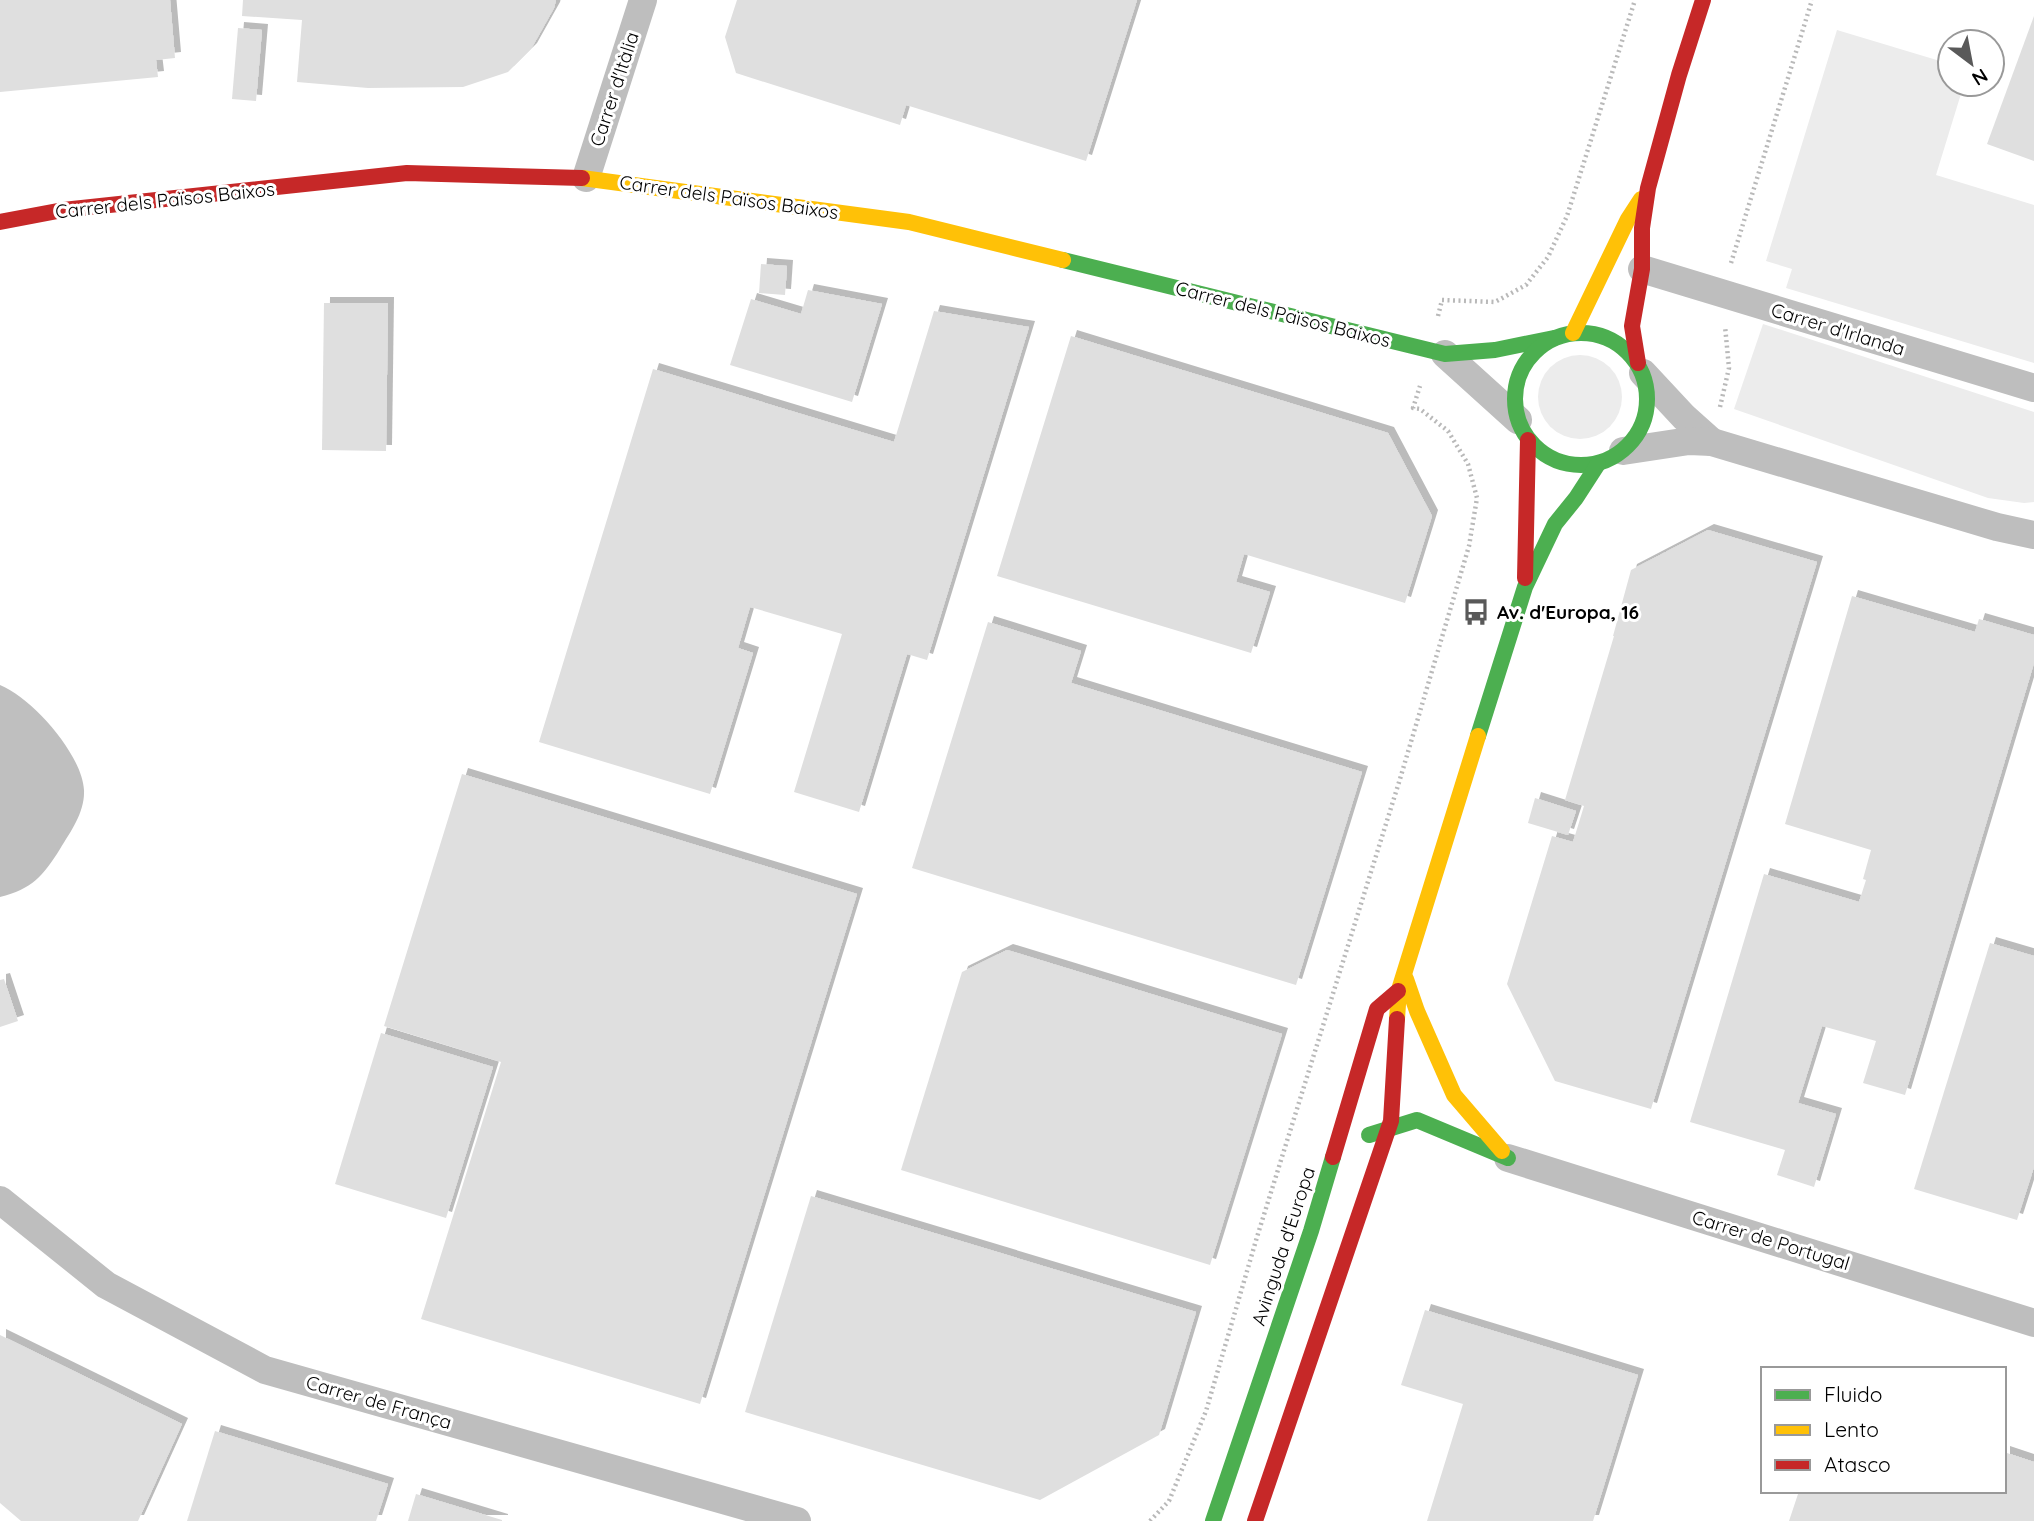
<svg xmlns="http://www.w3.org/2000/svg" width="2034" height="1521" viewBox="0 0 2034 1521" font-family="Quicksand,sans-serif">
<defs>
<filter id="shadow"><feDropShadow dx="6" dy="-6" stdDeviation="0" flood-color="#0004"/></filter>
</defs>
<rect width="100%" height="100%" fill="#fff"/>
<g fill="#ececec">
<path d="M1837,30L1950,64V84H1964L1936,175L2034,205V363L1786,288L1792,269L1766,261Z"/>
<path d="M1763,324L2034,412V502L2024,503L1988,498L1734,409Z"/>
<circle cx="1580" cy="397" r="42"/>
</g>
<path fill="#bfbfbf" d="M0,685C32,698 82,754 84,790C85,812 71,831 60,849C43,876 32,889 0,897Z"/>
<g fill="#dfdfdf" filter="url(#shadow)">
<path d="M0,0H170L175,58L156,60L158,77L0,92Z"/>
<path d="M243,0H556L554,8L531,49L508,72L463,87L368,88L297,82L302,20L242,16Z"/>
<path d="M737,0H1137L1086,161L906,105L900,125L736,73L725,37Z"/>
<path d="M2034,16V161L1987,144Z"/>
<path d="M238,28L262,30L256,101L232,99Z"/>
<path d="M761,264L787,266L785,295L759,293Z"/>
<path d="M808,290L882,304L852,402L730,365L751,299L801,314Z"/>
<path d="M324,303H388L386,451L322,450Z"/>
<path d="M934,311L1029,327L927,660L907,654L859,812L794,792L842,634L750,607L738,648L753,653L710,794L539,742L653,369L894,442Z"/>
<path d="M1071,336L1388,433L1432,516L1405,603L1244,554L1236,582L1270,592L1251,653L997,576Z"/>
<path d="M1708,530L1817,562L1651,1109L1555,1081L1507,984L1552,836L1573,842L1584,806L1565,800L1614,636H1613L1631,570Z"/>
<path d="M1852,596L1975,632L1979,619L2034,635V663L1905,1095L1863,1083L1876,1041L1822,1026L1798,1103L1836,1114L1814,1187L1777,1175L1785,1150L1690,1122L1764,874L1859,902L1866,880L1863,879L1871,850L1785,824Z"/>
<path d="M988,622L1081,651L1071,683L1362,772L1296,985L912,868Z"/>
<path d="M462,774L857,894L700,1404L421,1319L501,1062L384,1026Z"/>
<path d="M1535,798L1576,811L1568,835L1528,823Z"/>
<path d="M1990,943L2034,956V1167L2017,1220L1914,1189Z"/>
<path d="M1007,950L1282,1034L1210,1265L901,1170L962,972Z"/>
<path d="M4,979L18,1021L0,1027V980Z"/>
<path d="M381,1033L493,1067L446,1218L335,1184Z"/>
<path d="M811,1196L1196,1312L1159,1435L1040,1500L745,1412Z"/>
<path d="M1425,1310L1638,1375L1593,1521H1427L1463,1404L1401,1385Z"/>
<path d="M0,1335L182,1424L138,1521H21L0,1503Z"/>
<path d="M215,1431L388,1484L376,1521H187Z"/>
<path d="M2004,1452L2034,1462V1521H1789L1799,1491H2004Z"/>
<path d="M416,1494L502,1520V1521H408Z"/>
</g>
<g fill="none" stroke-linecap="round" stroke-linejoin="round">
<g stroke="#b9b9b9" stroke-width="4.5" stroke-dasharray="2 3.5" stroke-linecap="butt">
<path d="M1731,263L1812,0"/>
<path d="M1438,316L1442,300L1495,302L1526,285L1548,257L1567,216L1635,0"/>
<path d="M1720,407L1729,368L1725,326"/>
<path d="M1150,1521L1169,1501L1206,1411L1257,1237L1400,779L1469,546L1477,498L1468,464L1448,431L1420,409L1413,408L1420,386"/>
</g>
<g stroke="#bebebe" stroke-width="28">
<path d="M586,178L643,0"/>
<path d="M1642,269L2034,388"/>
<path d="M1445,354L1518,420"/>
<path d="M1643,373L1684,417L1712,442"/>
<path d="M1623,451L1689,441L1712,442L1997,527L2034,535"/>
<path d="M1508,1158L2034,1323"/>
<path d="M0,1200L106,1285L265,1370L797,1521"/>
</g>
<g stroke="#4caf50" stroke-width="16">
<path d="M1063,260L1445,354L1495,350L1554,338"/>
<circle cx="1581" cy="399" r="66"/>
<path d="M1478,736L1525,587L1555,524L1576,498L1598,464"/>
<path d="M1369,1135L1417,1120L1508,1158"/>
<path d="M1213,1521L1311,1231L1333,1157"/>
</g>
<g stroke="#ffc107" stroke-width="16">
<path d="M582,178L909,222L1063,260"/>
<path d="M1573,333L1628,219L1641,199"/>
<path d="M1406,979L1417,1011L1454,1095L1502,1151"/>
<path d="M1397,1019L1399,990L1478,736"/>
</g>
<g stroke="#c62828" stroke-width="16">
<path d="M0,222L63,210L407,173L582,178"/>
<path d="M1638,363L1632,326L1642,269V228L1648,188L1679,75L1703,0"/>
<path d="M1525,578L1528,440"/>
<path d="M1333,1157L1377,1009L1398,991"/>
<path d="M1255,1521L1391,1121L1397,1019"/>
</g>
</g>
<defs>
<symbol id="bus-bare" viewBox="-9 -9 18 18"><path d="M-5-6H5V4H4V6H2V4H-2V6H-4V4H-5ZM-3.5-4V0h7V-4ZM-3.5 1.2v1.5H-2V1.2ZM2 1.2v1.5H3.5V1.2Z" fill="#595959" stroke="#fff" stroke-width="2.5" paint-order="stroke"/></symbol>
</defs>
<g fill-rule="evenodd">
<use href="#bus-bare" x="1457" y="593" width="38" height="38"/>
</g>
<g text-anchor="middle" stroke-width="6" stroke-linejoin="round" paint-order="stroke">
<g font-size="19" fill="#000" stroke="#fff">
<text transform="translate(614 89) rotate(-72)" y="7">Carrer d'Itàlia</text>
<text transform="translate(729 197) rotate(8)" y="7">Carrer dels Països Baixos</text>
<text transform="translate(165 200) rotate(-6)" y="7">Carrer dels Països Baixos</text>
<text transform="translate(1283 314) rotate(14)" y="7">Carrer dels Països Baixos</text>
<text transform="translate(1838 329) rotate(17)" y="7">Carrer d'Irlanda</text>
<text transform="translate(1771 1240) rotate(17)" y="7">Carrer de Portugal</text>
<text transform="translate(1283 1246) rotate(-72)" y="7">Avinguda d'Europa</text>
<text transform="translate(379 1402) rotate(16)" y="7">Carrer de França</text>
</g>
<g font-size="19" font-weight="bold" fill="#000" stroke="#fff" text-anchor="start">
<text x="1497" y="619">Av. d'Europa, 16</text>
</g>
</g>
<rect x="1761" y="1367" width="245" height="126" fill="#ffffff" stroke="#999999" stroke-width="2"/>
<rect x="1775" y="1390" width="35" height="10" fill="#4caf50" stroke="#999999" stroke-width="2"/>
<text x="1824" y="1402" font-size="21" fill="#000000">Fluido</text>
<rect x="1775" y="1425" width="35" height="10" fill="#ffc107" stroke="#999999" stroke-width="2"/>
<text x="1824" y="1437" font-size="21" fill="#000000">Lento</text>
<rect x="1775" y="1460" width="35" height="10" fill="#c62828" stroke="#999999" stroke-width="2"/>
<text x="1824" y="1472" font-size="21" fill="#000000">Atasco</text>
<g transform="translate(1971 63) rotate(148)"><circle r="33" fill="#ffffff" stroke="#999999" stroke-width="2"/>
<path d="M0-5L12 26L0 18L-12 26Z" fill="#595959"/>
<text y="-10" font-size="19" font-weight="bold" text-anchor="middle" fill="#000000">N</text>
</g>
</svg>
